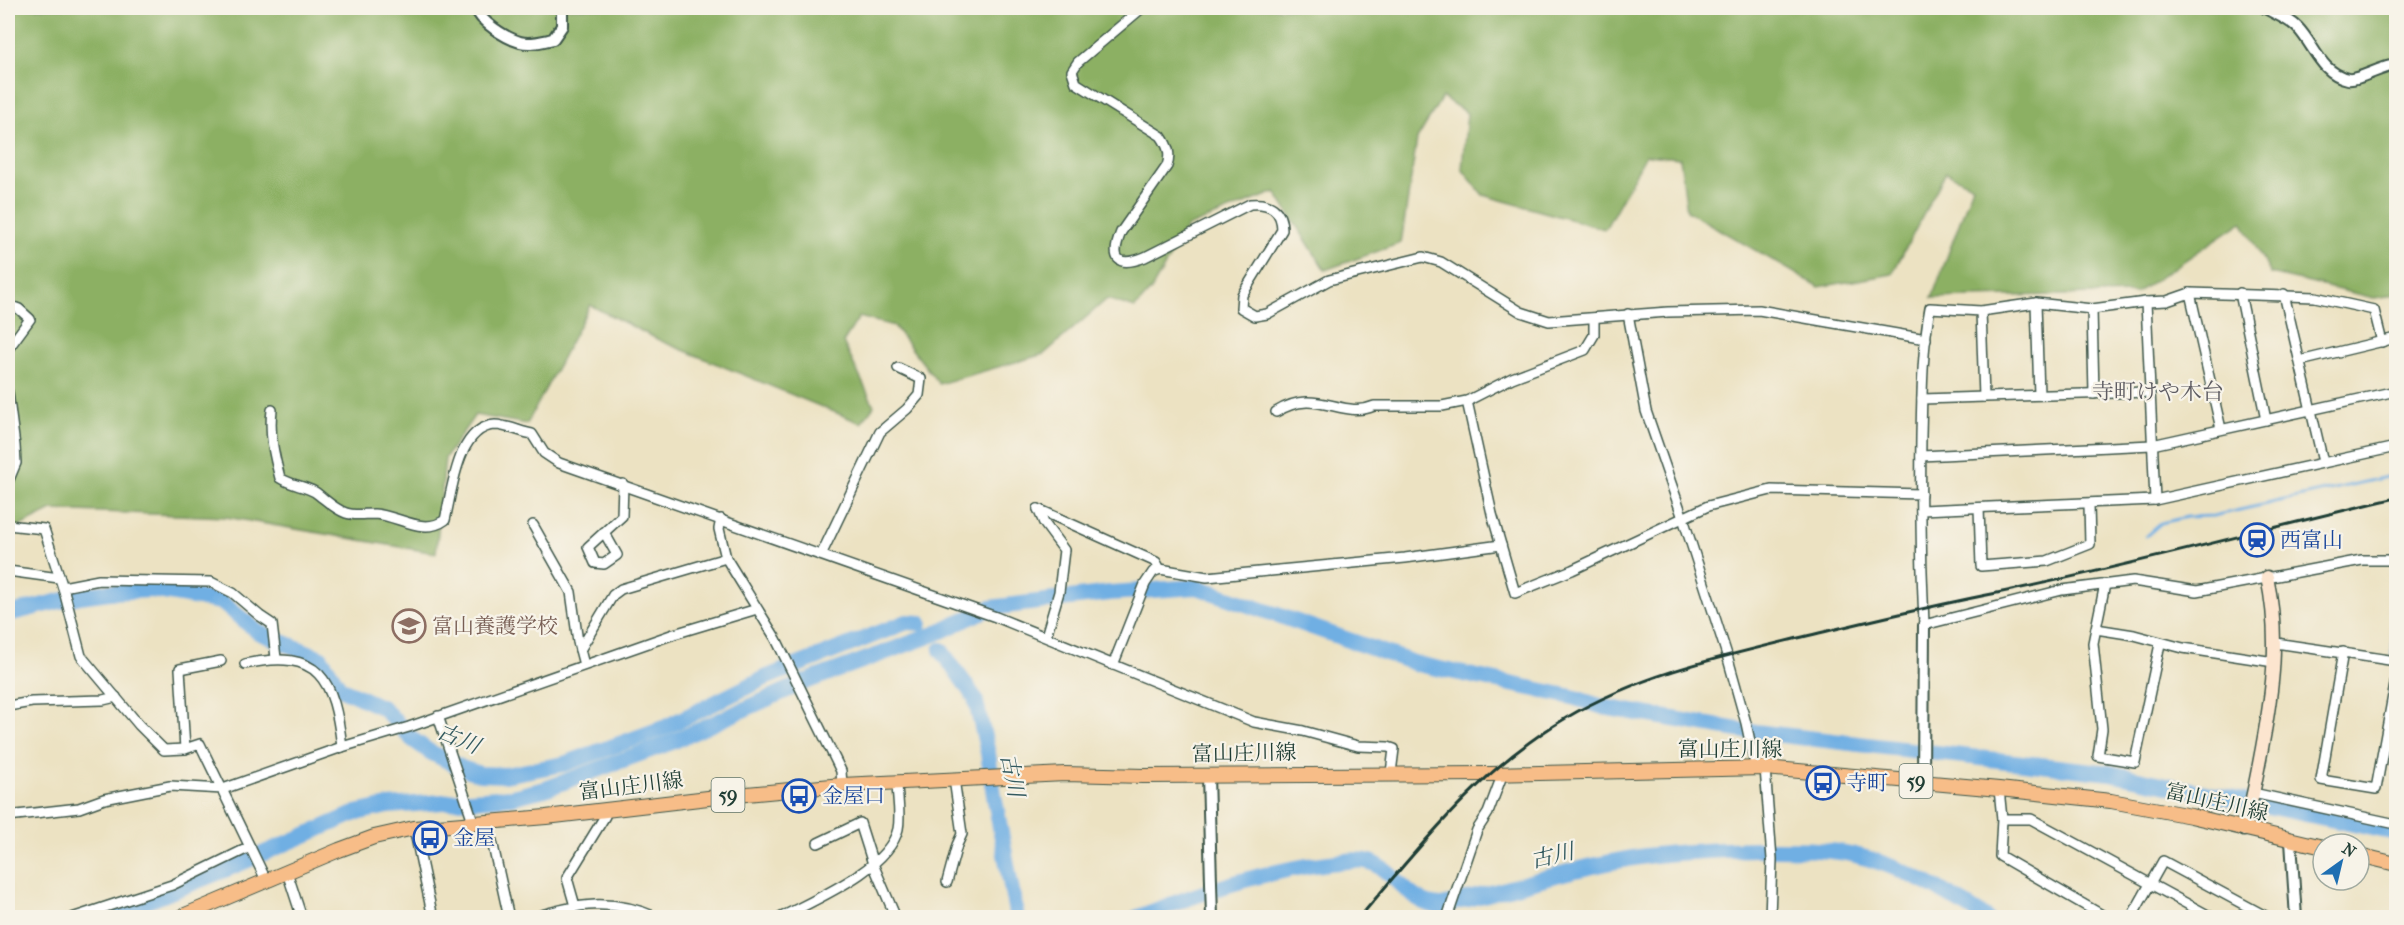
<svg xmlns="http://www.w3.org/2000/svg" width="2404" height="925" viewBox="0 0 2404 925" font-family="'IM FELL French Canon','Noto Serif JP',serif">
<rect width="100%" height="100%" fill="#f7f3e8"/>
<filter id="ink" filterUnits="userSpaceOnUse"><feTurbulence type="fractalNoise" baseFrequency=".0167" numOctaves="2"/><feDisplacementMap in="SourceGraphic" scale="12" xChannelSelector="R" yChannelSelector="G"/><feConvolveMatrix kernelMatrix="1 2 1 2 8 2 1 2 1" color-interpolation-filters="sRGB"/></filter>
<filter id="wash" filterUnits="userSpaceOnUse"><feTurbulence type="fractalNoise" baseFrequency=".008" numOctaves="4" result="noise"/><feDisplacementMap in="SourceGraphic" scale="24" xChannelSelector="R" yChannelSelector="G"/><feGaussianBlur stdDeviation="1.35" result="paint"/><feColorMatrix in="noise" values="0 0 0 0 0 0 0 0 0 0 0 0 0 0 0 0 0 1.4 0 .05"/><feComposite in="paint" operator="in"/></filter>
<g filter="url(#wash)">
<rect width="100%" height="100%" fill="#ece2c2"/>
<path fill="#8cb064" stroke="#56764c" stroke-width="1.5" d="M8,8H2396V295L2374,298L2271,274L2242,222L2136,293L1932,298L1973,186L1946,172L1892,274L1819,287L1687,211L1680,158L1646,155L1605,229L1483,195L1462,169L1467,113L1442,97L1417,139L1401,243L1325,270L1275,192L1187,227L1151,290L1135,308L1107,299L1044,354L939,384L894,326L859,317L843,342L874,406L861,423L661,341L590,305L527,424L475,415L445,458L436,553L226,517L52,510L8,532Z"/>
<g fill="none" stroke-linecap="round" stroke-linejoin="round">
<g stroke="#70afe3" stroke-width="3">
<path d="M2146,536L2161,523L2187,517L2213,516L2396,475"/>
<path d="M2396,555V546"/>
<path d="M2393,655L2392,608L2396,565"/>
</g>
<g stroke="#70afe3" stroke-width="16">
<path d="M8,614L80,596L109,592L152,590L221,602L258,632L321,658L340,688L383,708L412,739L430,752L462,768L480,774L505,775L564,764L666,727L765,678L907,622L920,623"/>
<path d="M941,650L975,698L988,753L994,795L1017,918"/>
<path d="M99,918L153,899L239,864L356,813L388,806L512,797L545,789L672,742L805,682L935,634L990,608L1110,593L1197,587L1417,664L1572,697L1603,707L1738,730L2110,773L2396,833"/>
<path d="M1136,918C1199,893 1262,871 1329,863C1342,862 1357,858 1370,862C1395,870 1410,907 1442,906C1510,889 1577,866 1646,856C1682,852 1719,850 1755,849C1786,849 1820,848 1851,854C1900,865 1944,891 1986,918"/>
</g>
</g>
</g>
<g filter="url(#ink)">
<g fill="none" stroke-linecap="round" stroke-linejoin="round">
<defs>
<g id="minor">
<path d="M1142,8L1078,62L1072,71L1076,83L1161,136C1168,146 1171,154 1167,166L1121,232C1110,259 1117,268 1145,257L1250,204C1269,202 1282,209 1282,230L1242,295L1241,308L1255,316L1267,314L1329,280L1423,257L1441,262L1521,312L1549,321L1668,312L1759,310L1926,339"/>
<path d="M2190,293L2221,429"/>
<path d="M2240,293L2266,420"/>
<path d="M2284,294L2323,462"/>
<path d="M2146,302L2155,500"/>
<path d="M2036,303L2039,395"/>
<path d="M8,305L19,309L30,319L8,349"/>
<path d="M2092,309L2094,394"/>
<path d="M1981,311L1984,397"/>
<path d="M1628,314L1646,411L1683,518L1727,655L1746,723L1756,769"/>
<path d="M2382,342L2374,310L2315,297L2190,293L2167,301L2146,302L2092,309L2036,303L1981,311L1930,308C1922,350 1922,394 1921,436C1920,499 1921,562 1924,625L2062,590L2133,581L2197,591L2362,560H2396"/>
<path d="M2300,361L2396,338"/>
<path d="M8,392L15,446L16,463L8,482"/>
<path d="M1922,399L2149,392"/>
<path d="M1467,401L1492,514L1515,593L1572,570L1708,506L1771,490L1921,494"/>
<path d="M272,410C269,434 274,455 280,478C291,485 304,486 315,492C325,499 334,509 346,513C355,516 364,514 374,514C398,515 423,536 445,520C452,492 457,427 495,425C506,425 521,432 532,434L544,453L559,463L996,617L1254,722L1303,731L1358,746L1388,747L1394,749L1391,773"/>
<path d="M1276,412C1316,386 1342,420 1374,406H1442L1467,401L1512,378L1585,350L1594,335V319"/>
<path d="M1921,456L2152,445L2396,391"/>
<path d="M1979,508L1981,566L2047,561L2090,544L2089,505"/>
<path d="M1038,509L1156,562L1160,569L1207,577L1405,558L1501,545"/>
<path d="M1038,509L1044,523L1064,550L1059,592L1046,636"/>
<path d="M1921,510L2155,500L2396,447"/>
<path d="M721,519L719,529L726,558L776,639L841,771L842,785"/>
<path d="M8,525L44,529L64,591L81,656L139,725L164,750L185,749L200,744L266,880"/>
<path d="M533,525L571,592L578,642L584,665"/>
<path d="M604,532L617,555L604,564L595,563L588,547L622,516L623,484"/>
<path d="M821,555L880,432L907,409L919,395L921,379L898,368"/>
<path d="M8,571L59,578"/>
<path d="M2105,584L2093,643L2102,729L2098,756L2135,762L2160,644"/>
<path d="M63,587L99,580L211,582L233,593L260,616L272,624L276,658"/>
<path d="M2096,629L2134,635L2183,648L2274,662"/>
<path d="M2276,643L2396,661"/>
<path d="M580,650L613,595L621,589L726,558"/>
<path d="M2343,652L2321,780L2376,789L2396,679"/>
<path d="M245,664C320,648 334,679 342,747"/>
<path d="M1113,665L1145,584L1153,572L1160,569"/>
<path d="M8,706L32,702L103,700L116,697"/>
<path d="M438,716L474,824"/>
<path d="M185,749L180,669L221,661"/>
<path d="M1765,768L1772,859L1770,918"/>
<path d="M1999,789L2002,819L2000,856L2107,918"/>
<path d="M2253,793L2396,824"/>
<path d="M8,816L79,808L104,799L170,786L223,789L342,747L409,727L674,634L757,609"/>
<path d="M2002,819H2031L2213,918"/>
<path d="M488,823L509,918"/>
<path d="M414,828L433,918"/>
<path d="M818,843L860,823L873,864L896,918"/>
<path d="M287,872L302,918"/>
<path d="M947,882L957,845L962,834L954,779"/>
<path d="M575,906L567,878L605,816L604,811"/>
<path d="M72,918L172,885L250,847"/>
<path d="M532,918C577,903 613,898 658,918"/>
<path d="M780,918C813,900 889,869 898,829C901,815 897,796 897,782"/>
<path d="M1447,918L1477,830L1488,813L1503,773"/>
<path d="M2131,918L2163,861L2269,918"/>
</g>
<g id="tertiary">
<path d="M476,8C480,22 506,38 520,42C531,45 543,41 553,39L562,26V8"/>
<path d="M2265,8C2274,13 2289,19 2297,27C2314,44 2320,73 2348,79C2357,81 2382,66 2396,65"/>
<path d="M1208,775L1212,918"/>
<path d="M1923,782L1924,625"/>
<path d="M2291,841L2296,918"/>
</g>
<path id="secondary" d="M2244,830C2252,803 2257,775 2262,748C2273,688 2280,638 2267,577"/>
<g id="primary">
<path d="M2359,855L2396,864"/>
<path d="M178,918L339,850L374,837L414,828L546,817L725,796L842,785L1065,774L1144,776L1490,774L1765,768L1999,789L2111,801L2191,816L2323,847"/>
</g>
</defs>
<use href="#minor" stroke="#3e5649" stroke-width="12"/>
<use href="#tertiary" stroke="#3e5649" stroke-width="14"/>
<use href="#secondary" stroke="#3e5649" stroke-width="15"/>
<use href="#primary" stroke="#3e5649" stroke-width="16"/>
<use href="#minor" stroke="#fff" stroke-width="9"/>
<use href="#tertiary" stroke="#fff" stroke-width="10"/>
<use href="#secondary" stroke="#fce5cf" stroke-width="12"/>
<use href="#primary" stroke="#f7bd88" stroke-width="14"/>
<path stroke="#1f3d34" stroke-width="3" d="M1359,918C1422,844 1481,768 1566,718C1637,676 1715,658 1794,639C1862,623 1929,606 1997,593C2131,566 2263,529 2396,498"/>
</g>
</g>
<defs>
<symbol id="station-ring" viewBox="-11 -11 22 22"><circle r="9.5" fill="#f7f3e8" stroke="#1a4fb4" stroke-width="1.5"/><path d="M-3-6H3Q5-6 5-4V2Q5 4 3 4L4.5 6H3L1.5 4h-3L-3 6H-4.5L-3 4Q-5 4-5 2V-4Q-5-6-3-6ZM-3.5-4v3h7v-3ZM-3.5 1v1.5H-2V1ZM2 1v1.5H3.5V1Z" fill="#1a4fb4"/></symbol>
<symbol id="school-ring" viewBox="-11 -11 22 22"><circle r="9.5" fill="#f7f3e8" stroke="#8d6e63" stroke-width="1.5"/><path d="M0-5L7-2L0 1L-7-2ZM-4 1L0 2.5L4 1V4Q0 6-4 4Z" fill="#8d6e63"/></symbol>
<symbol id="bus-ring" viewBox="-11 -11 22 22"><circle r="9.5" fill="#f7f3e8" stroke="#1a4fb4" stroke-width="1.5"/><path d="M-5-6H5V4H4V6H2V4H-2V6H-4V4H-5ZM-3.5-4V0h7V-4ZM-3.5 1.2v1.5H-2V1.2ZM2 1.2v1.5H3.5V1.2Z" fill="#1a4fb4"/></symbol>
</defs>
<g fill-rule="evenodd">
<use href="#station-ring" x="2238" y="521" width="38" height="38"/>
<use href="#school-ring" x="390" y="607" width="38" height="38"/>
<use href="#bus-ring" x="1804" y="764" width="38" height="38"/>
<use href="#bus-ring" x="780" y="777" width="38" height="38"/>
<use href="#bus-ring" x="411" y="819" width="38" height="38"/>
</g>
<g text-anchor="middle" stroke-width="4.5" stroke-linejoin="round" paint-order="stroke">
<g fill="#f7f3e8" stroke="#60746a" stroke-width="1.5">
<rect x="1899.5" y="764" width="33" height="34" rx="4.5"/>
<rect x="711.5" y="778" width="33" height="34" rx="4.5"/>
</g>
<g font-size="20" font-weight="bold" fill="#1f3d34">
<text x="1916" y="788">59</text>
<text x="728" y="802">59</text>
</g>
<g font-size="21" fill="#164399" stroke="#f7f3e8" text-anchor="start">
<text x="2280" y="547">西富山</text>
<text x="1846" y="790">寺町</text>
<text x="822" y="803">金屋口</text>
<text x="453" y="845">金屋</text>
</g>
<g font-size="21" fill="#785e54" stroke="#f7f3e8" text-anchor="start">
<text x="432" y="633">富山養護学校</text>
</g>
<g font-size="21" fill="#1f3d34" stroke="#f7f3e8">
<text x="1730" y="756">富山庄川線</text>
<text transform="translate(1244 753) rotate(-1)" y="7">富山庄川線</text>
<text transform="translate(631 786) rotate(-7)" y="7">富山庄川線</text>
<text transform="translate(2217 802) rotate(13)" y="7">富山庄川線</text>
</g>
<g font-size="22" fill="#5f5d63" stroke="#f7f3e8">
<text x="2158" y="399">寺町けや木台</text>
</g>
<g font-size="22" font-style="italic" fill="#335a60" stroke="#f7f3e8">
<text transform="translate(459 738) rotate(23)" y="8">古川</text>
<text transform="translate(1013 775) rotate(79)" y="8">古川</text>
<text transform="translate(1552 855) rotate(-13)" y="8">古川</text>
</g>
</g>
<rect width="2404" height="925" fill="none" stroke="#f7f3e8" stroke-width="30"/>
<g transform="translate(2341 862) rotate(34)"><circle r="28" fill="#f7f3e8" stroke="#a1aaa0" stroke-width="1.5"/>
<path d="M0-4.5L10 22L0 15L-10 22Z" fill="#1f6fb2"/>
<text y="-9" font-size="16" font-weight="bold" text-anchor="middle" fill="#1f3d34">N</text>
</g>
</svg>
